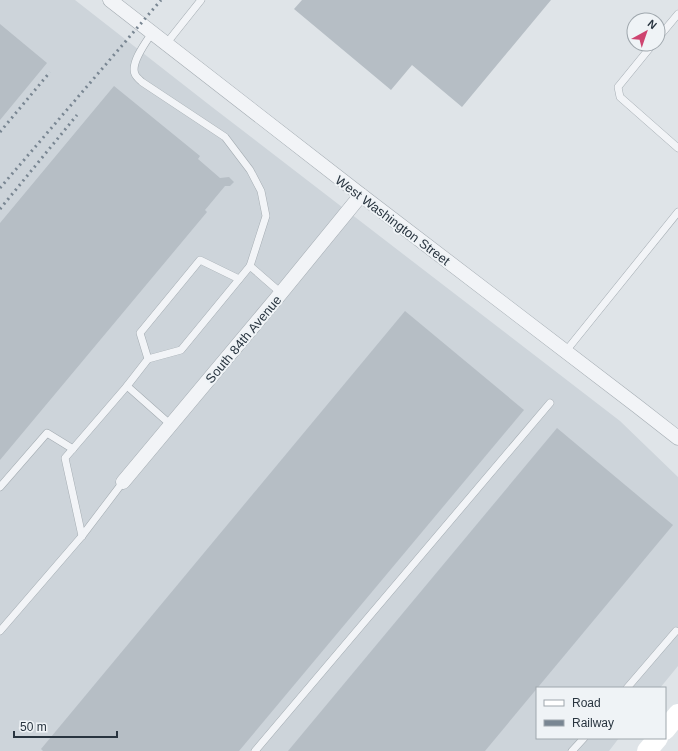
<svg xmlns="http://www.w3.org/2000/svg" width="678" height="751" viewBox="0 0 678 751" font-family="Arial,sans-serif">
<rect width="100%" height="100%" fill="#dfe4e8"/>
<path fill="#cdd4da" d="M0,0H75L212,107L620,421L678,477V666L660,688H537V738H619L609,751H0Z"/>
<g fill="#b6bec5">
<path d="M302,0H551L462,107L412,65L391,90L294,9Z"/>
<path d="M0,24L47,63L0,120Z"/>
<path d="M114,86L200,156L198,159L220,178L229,177L234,182L230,186H225L205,210L207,212L0,460V223Z"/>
<path d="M405,311L524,410L239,751H43L41,749Z"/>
<path d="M557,428L673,525L485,751H288Z"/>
</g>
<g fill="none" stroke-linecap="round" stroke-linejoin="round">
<defs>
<g id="service">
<path d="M152,33C146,42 130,63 135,74C136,77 140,80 142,82L225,137L250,170L261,191L266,216L250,266"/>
<path d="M658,38L678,14"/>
<path d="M166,44L201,0"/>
<path d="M653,44L618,87L620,97L678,148"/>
<path d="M566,351L678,212"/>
<path d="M148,359L140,333L200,260L239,279"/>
<path d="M127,386L171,425"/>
<path d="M0,487L47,433L73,449"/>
<path d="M82,536L65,458L127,386L148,359L181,350L250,266L281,293"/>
<path d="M0,631L82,536L123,482"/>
<path d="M627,688L676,631"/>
<path d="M255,751L550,403"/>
<path d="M572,751L584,738"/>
</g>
<g id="minor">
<path d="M110,0L361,195L637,406L678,438"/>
<path d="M123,482L281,293L361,195"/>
</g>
</defs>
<use href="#service" stroke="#a4acb2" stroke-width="8"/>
<use href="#minor" stroke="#a4acb2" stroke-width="15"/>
<use href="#service" stroke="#f2f4f7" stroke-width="7"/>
<use href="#minor" stroke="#f2f4f7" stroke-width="14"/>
<g stroke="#fff" stroke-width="20">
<path d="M665,730L678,714"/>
<path d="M647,751L658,738"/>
</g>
<g stroke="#798692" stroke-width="3" stroke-dasharray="2 4" stroke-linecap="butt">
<path d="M0,132L50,72"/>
<path d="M0,188L161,0"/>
<path d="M0,209L77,115"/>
</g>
</g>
<g text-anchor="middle" stroke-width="4" stroke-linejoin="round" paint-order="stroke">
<g font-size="13" fill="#28343f" stroke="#eff3f6">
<text transform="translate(393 220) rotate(37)" y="5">West Washington Street</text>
<text transform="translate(243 339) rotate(-50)" y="5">South 84th Avenue</text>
</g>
</g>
<rect x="536" y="687" width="130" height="52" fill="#eff3f6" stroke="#9fa7ad"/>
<rect x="544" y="700" width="20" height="6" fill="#ffffff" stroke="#9fa7ad"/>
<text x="572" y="707" font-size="12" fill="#28343f">Road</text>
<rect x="544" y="720" width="20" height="6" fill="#798692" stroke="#9fa7ad"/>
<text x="572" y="727" font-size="12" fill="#28343f">Railway</text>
<g transform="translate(646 32) rotate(40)"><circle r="19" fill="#eff3f6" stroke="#9fa7ad"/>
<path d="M0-3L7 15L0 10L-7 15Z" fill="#ce4470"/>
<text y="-6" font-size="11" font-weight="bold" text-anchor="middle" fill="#28343f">N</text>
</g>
<path d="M14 731v6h103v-6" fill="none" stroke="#28343f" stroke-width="2"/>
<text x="20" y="731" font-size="12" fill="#28343f" stroke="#eff3f6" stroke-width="3" paint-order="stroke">50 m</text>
</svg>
